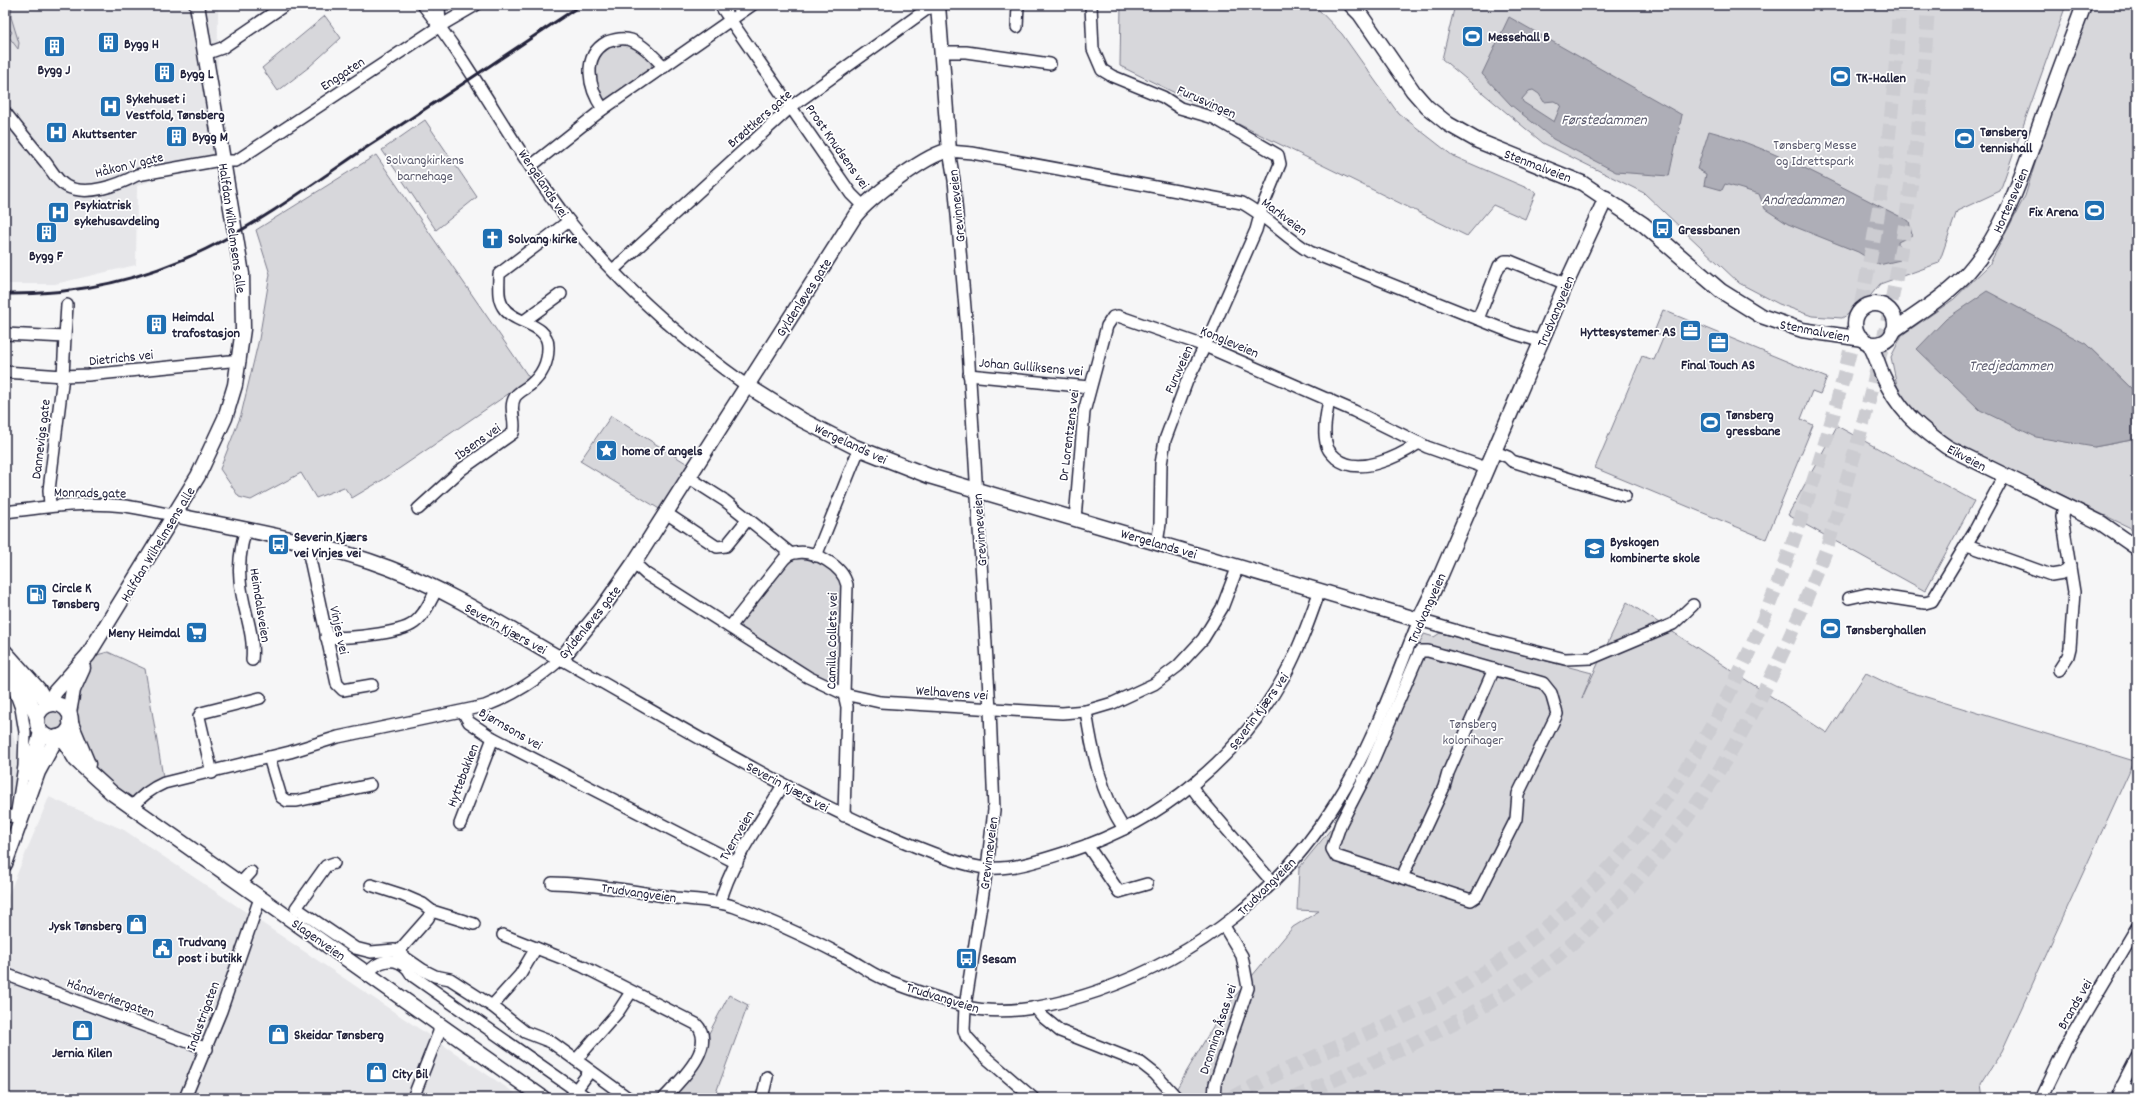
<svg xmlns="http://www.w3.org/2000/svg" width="2142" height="1103" viewBox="0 0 2142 1103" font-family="Dekko,sans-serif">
<rect width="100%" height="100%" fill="#f6f6f7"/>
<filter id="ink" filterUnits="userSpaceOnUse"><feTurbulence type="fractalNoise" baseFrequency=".025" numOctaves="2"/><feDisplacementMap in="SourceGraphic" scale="8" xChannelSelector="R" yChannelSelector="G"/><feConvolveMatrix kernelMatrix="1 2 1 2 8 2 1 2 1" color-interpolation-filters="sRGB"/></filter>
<g filter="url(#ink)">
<g fill="#e6e6e9">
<path d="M5,5H218L217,156L137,186L136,265L55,284H5Z"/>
<path d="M5,705L7,706L18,757L13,798L5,822Z"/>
<path d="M49,797L124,830L522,1098H5V903Z"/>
</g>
<g fill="#d7d7db" stroke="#7c7c8b">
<path d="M5,5H12L11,17L19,43L18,49L9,37L12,32L5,24L7,23L5,20Z"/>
<path d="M1121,5H1314L1342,34L1398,113L1453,156L1536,192L1525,219L1493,205L1467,236L1120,66Z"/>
<path d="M1455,5H2066L2000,191L1957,211L1939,263L1880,284L1862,306L1842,318L1812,316L1779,304L1739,283L1644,193L1543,143L1442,59Z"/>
<path d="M2088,5H2137V394L2086,344L2094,447L2137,439V531L1940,436L1899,395L1891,357L1902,335L1954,299L1989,265L2025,196L2070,52Z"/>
<path d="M325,16L341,38L309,67L278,91L262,68Z"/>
<path d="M614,42C619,42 626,42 631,44C640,47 654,59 651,69L603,101L599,100L591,65L595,57Z"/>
<path d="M425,120L477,197L436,230L382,150Z"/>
<path d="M376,155L530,379L384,479L352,498L344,487L316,498L301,473L251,500L239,497L220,469L241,415L259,339L270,274L256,230Z"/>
<path d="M1663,310L1827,378L1820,394L1812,391L1801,419L1813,425L1766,539L1595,468L1642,356L1654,360L1664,336L1654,332Z"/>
<path d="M611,416L694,468L666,513L580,461Z"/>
<path d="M1837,426L1974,501L1925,591L1788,515Z"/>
<path d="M805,556L833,569L842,581L840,679L833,684L816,677L739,627V624L786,563L792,558Z"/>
<path d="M1627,602L1827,733L1866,673L1897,688L2134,761L2002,1051L1981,1084L1983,1098H1171L1221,1013L1293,927L1319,911L1297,910L1299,868L1335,824L1357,787L1424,634L1434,637L1440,633L1592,673L1582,698Z"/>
<path d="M108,652L145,669L164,783L135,798L128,799L96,772L89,760L74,717L75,693L93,656Z"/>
<circle cx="54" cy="721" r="10"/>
<path d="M729,995L748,1005L714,1098H668L707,1037Z"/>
</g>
<g fill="#aeaeb7" stroke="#767685" fill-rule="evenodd">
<path d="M1509,17L1682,115L1669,176L1616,172L1553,139L1511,105L1482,74ZM1533,90L1539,94L1544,102L1554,101L1561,105L1554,122L1523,102L1522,99L1529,91Z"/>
<path d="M1709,131C1775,148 1846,190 1909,221L1912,235L1898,242L1900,260L1879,265L1858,252L1788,224L1765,209L1759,194L1725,184L1722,190L1704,185L1706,174L1697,169Z"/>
<path d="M1987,291L2086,344L2137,394V439L2094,447L2036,437L1980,410L1917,349L1946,319Z"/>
</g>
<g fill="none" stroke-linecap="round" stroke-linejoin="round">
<g stroke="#ccccd1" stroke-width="14" stroke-dasharray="14 7" stroke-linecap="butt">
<path d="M1231,1098C1289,1065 1352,1042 1412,1013C1456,992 1497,966 1535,936C1688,817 1762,646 1818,466C1865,316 1893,162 1899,5"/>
<path d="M1294,1098C1384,1057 1478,1019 1556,957C1670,864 1747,741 1803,606C1811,587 1819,569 1826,550C1836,520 1844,489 1853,459C1896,311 1920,158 1928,5"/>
</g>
<defs>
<g id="minor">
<path d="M423,5C477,73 515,152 569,221C620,285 680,338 746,385"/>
<path d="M439,5L440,26"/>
<path d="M720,5L851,194L863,206"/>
<path d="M1091,5L1093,49L1102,70L1112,76L1163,97L1180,108L1214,118L1278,155L1280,164L1262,208L1256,230L1205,346L1187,381L1165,440L1161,464L1160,524L1157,543"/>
<path d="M1017,27L1018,5"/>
<path d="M942,52H966L1050,64"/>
<path d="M205,54L222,48L285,5"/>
<path d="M603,109C589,89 581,56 607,42C615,39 623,37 631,40C644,45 654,57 664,67"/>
<path d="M5,112C18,129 32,146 46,163C52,171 57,181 66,186C86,197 119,185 137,175L215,161H236L440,26L476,5"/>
<path d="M531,166L603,109L752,5"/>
<path d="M613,270L792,106L927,9L939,6"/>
<path d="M1478,319L1499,266L1505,261H1510L1566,284"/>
<path d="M524,321L561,294"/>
<path d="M5,334L65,337L63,376L49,490L50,506"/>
<path d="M65,337L67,305"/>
<path d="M5,372L63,376L88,375L240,360"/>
<path d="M969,375L1089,387"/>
<path d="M1329,399C1327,414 1322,431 1327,446C1328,451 1332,454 1336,458C1358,477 1398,457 1419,443"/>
<path d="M1493,451L1508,457L1512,461L1625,496"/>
<path d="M418,509L462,469L513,433C517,422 508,408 515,397C518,392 525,389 530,385C541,376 548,363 548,348C549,322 514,325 503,307C497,298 499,285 499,274L569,221"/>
<path d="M5,512C45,507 85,501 125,506C142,508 158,513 174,515"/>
<path d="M666,513L717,547L726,546L748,519L724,500L688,477"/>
<path d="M748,519L791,554"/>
<path d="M1075,519L1084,412L1107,326L1113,317L1118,316L1205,346L1354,411L1427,447L1486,468"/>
<path d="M245,531C241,547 238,563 240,580C242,608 255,632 252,660"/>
<path d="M311,545L310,559L337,684L343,690L372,685"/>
<path d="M1967,545L2051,575L2063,573L2070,565"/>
<path d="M816,556L859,449"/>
<path d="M634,563L646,574L808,677L844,694L880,702L1062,713L1086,711L1113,703L1154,684L1178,666L1203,639L1222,608L1238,566"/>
<path d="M1849,598L1867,594L1925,603L1932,601L1975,530L2004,476"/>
<path d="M730,627L784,559C787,556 791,553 795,553C814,549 843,566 847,585L844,694L847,707L844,816"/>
<path d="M326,637C344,639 400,634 414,623C425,615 430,601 437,589"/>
<path d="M1420,651H1428L1543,683L1551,693L1557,714L1518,794L1516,819L1477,896L1471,900L1336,856L1332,849L1341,823L1371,765Z"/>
<path d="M2059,670L2068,656L2070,648L2074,592L2062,517L2064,505"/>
<path d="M1086,711C1092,751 1101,794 1124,829"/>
<path d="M463,712L469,722L493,738L737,863"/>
<path d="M269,757L281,797L287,801H297L370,785"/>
<path d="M212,773L199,717L201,713L260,698"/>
<path d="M1191,786L1199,797L1273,883"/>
<path d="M131,808C141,796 150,789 164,783L290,752L338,737L485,706C516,694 536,680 561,659C668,719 772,784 884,833C911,845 959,866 987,868C1014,870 1044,859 1070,851C1161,822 1240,757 1286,673C1300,647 1310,618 1320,590"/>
<path d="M5,815L16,817L24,766L25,732L21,708L6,667L8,657"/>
<path d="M460,824L493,738"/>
<path d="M1087,845L1119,892L1147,884"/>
<path d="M334,863L326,866L296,908L355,948L371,952L394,950L423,970L435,976L450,979L492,1006L525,1032L551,1042L628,1098"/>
<path d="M1402,877L1444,787L1448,773L1494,669"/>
<path d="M552,883C594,884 634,891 676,898C695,900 716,900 735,907C773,921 813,940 849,959C860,965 870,973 882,978C908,989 937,998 964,1006C1006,1018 1057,1005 1098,991C1199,956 1283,890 1339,798C1373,744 1395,679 1419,620L1489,640L1565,659L1592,658L1673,624L1693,605"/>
<path d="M240,884L251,872"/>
<path d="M371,885L402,895L423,904L432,911L474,924"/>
<path d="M720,903C731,861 761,822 783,785"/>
<path d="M503,935L582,966L696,1024C718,1046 679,1082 664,1098"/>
<path d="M398,952L428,918L432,911"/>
<path d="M5,974L207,1049"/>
<path d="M367,974C377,961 394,955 407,968C410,971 410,974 413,976L587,1098"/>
<path d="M492,1006L520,975L536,948"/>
<path d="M1035,1007L1043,1017L1060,1031L1141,1063L1155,1074L1177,1098"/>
<path d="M576,1060L618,1012L631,992"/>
<path d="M2121,1087L2137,1095"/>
<path d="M185,1098L221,1011L260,898"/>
<path d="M413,1098L439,1032V1024"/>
<path d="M570,1098L590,1071"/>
<path d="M762,1098L767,1077"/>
<path d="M1033,1098L984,1056L966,1036L964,1030L965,1006L987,868L994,810L990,710L967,331L954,180L949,151L972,153L1242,203C1267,216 1286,238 1310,252L1513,333L1542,342"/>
<path d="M1214,1098L1215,1084L1248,988L1242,956L1224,926"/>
<path d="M2041,1098L2064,1050L2137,927"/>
<path d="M2116,1098L2137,1057"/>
</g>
<g id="major">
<path d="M1351,5L1360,14L1413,91L1427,107L1448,124L1478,141L1582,183L1643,224L1721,291L1761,316L1802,330L1863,339"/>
<circle cx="1875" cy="324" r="20"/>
<path d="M1893,331C1919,312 1948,295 1969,271C2007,228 2023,171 2042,119C2055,81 2070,43 2084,5"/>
<path d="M1869,343C1875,353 1878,364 1882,374C1898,410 1916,425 1947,447L2101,523L2137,548"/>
<path d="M746,385L802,420L855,447L929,476L1419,620L1440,577L1566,284L1606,198"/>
<path d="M174,515C246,530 320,542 389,568C450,591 505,627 561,659L601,610L634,563L855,216C868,199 929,152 949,151L938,5"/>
<path d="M5,652L39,690L48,705"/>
<path d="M17,673L23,683L37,718"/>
<path d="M49,704L55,692L88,655L198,476L225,418L235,385L243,329L242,274L197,5"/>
<circle cx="54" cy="721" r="17"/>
<path d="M69,713L73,690L83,668"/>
<path d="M70,721L88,764"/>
<path d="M61,736L76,760L112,793L543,1098"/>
<path d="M30,774L41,732"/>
<path d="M5,864L38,772L57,737"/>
</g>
</defs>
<use href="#minor" stroke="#22223b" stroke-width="14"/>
<use href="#major" stroke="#22223b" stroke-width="17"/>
<use href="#minor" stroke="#fff" stroke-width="11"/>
<use href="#major" stroke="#fff" stroke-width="14"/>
<path stroke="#22223b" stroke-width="3" d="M5,294C75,295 143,280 206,249C263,221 317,181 370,145C441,99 511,51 581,5"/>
</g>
</g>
<defs>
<symbol id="stadium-square" viewBox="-11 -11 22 22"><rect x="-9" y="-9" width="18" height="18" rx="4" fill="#1f6fb2" stroke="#fff"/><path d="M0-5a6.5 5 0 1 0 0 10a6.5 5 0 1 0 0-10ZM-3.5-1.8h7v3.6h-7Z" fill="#fff"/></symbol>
<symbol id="building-square" viewBox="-11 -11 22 22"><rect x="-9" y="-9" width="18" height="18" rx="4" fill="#1f6fb2" stroke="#fff"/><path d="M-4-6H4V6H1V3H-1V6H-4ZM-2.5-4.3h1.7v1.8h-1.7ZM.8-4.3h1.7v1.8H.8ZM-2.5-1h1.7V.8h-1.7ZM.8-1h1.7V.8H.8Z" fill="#fff"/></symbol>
<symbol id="hospital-square" viewBox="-11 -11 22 22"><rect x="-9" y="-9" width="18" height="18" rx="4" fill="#1f6fb2" stroke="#fff"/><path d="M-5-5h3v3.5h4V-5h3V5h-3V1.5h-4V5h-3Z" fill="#fff"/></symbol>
<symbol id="bus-square" viewBox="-11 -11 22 22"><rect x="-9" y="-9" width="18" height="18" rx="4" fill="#1f6fb2" stroke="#fff"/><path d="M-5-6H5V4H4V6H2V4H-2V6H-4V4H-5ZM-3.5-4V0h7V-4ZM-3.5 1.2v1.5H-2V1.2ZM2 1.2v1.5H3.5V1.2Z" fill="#fff"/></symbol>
<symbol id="church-square" viewBox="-11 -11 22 22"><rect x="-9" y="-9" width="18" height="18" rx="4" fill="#1f6fb2" stroke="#fff"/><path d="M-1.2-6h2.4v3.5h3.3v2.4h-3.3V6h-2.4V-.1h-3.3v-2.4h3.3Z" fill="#fff"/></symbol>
<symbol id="office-square" viewBox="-11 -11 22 22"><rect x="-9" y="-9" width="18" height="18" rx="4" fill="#1f6fb2" stroke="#fff"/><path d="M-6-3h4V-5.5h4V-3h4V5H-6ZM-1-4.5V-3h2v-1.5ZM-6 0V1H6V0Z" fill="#fff"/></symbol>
<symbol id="sight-square" viewBox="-11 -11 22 22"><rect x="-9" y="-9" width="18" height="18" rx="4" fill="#1f6fb2" stroke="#fff"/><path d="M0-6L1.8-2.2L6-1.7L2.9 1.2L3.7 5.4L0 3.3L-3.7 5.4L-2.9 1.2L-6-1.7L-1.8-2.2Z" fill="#fff"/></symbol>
<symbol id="school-square" viewBox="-11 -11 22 22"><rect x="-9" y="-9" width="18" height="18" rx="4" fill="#1f6fb2" stroke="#fff"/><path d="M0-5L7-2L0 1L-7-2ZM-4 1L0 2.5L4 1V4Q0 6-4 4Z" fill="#fff"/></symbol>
<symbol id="fuel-square" viewBox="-11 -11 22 22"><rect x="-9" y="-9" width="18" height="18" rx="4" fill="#1f6fb2" stroke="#fff"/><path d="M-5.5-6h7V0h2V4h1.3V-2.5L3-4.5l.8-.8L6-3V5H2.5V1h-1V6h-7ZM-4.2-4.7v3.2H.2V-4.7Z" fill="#fff"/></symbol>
<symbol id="supermarket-square" viewBox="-11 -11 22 22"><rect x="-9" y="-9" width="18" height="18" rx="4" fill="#1f6fb2" stroke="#fff"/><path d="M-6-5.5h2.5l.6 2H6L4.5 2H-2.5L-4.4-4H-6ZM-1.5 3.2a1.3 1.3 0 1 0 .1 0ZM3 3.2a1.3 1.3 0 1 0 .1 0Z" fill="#fff"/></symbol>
<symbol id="shop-square" viewBox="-11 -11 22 22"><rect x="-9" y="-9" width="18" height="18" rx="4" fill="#1f6fb2" stroke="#fff"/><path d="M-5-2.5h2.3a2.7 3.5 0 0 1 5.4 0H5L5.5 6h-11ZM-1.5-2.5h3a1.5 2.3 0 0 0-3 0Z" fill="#fff"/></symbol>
<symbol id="civic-square" viewBox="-11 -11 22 22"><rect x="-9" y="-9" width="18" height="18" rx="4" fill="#1f6fb2" stroke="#fff"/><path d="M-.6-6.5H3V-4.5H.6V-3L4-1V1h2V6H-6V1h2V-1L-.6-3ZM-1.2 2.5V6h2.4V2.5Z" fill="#fff"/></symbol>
</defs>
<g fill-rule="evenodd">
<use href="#stadium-square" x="1460" y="24" width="25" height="25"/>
<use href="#building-square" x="96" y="30" width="25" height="25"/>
<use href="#building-square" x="42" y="34" width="25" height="25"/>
<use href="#building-square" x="152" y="60" width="25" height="25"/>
<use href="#stadium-square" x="1828" y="64" width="25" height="25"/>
<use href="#hospital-square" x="98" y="94" width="25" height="25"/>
<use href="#hospital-square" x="44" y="120" width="25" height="25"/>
<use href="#building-square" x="164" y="124" width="25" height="25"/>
<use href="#stadium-square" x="1952" y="126" width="25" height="25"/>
<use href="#stadium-square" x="2082" y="198" width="25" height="25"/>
<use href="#hospital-square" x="46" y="200" width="25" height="25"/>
<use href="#bus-square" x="1650" y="216" width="25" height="25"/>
<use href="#building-square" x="34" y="220" width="25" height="25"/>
<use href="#church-square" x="480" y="226" width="25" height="25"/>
<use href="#building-square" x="144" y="312" width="25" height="25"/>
<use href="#office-square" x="1678" y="318" width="25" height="25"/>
<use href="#office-square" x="1706" y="330" width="25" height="25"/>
<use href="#stadium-square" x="1698" y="410" width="25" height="25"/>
<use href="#sight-square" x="594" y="438" width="25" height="25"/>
<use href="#bus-square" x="266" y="532" width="25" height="25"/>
<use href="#school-square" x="1582" y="536" width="25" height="25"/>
<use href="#fuel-square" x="24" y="582" width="25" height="25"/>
<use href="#stadium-square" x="1818" y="616" width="25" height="25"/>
<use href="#supermarket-square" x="184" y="620" width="25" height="25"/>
<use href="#shop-square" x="124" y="912" width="25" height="25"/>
<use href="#civic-square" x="150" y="936" width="25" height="25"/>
<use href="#bus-square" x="954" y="946" width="25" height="25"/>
<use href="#shop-square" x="70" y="1018" width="25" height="25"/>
<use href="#shop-square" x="266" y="1022" width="25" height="25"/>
<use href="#shop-square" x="364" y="1060" width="25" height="25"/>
</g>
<g text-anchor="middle" stroke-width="3.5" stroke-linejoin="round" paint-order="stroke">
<g font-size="14" font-weight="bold" fill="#22223b" stroke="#fff" text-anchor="start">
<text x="1488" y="41">Messehall B</text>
<text x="124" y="48">Bygg H</text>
<text x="54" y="74" text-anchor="middle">Bygg J</text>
<text x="180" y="78">Bygg L</text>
<text x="1856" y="82">TK-Hallen</text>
<text x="126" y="103">Sykehuset i<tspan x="126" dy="16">Vestfold, Tønsberg</tspan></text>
<text x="1980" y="136">Tønsberg<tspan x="1980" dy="16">tennishall</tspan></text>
<text x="72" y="138">Akuttsenter</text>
<text x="192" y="141">Bygg M</text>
<text x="74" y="209">Psykiatrisk<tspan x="74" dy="16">sykehusavdeling</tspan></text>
<text x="2078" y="216" text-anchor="end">Fix Arena</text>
<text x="1678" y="234">Gressbanen</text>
<text x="508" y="243">Solvang kirke</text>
<text x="46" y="260" text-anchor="middle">Bygg F</text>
<text x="172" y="321">Heimdal<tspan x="172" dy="16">trafostasjon</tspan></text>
<text x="1676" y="336" text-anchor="end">Hyttesystemer AS</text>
<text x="1718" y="369" text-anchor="middle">Final Touch AS</text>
<text x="1726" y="419">Tønsberg<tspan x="1726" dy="16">gressbane</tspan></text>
<text x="622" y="455">home of angels</text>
<text x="294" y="541">Severin Kjærs<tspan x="294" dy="16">vei Vinjes vei</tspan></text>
<text x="1610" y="546">Byskogen<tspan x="1610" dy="16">kombinerte skole</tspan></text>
<text x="52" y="592">Circle K<tspan x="52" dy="16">Tønsberg</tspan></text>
<text x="1846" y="634">Tønsberghallen</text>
<text x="180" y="637" text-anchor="end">Meny Heimdal</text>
<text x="122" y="930" text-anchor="end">Jysk Tønsberg</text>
<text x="178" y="946">Trudvang<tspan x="178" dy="16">post i butikk</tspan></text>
<text x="982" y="963">Sesam</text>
<text x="294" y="1039">Skeidar Tønsberg</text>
<text x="82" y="1057" text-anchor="middle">Jernia Kilen</text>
<text x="392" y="1078">City Bil</text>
</g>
<g font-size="14" fill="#22223b" stroke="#fff">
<text transform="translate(342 73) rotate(-33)" y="5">Enggaten</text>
<text transform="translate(1207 101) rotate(24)" y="5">Furusvingen</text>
<text transform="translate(759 118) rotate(-41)" y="5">Brødtkers gate</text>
<text transform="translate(838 146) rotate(55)" y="5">Prost Knudsens vei</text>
<text transform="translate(129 164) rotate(-14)" y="5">Håkon V gate</text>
<text transform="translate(1538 165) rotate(21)" y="5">Stenmalveien</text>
<text transform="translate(544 183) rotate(56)" y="5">Wergelands vei</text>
<text transform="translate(2010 200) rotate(-66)" y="5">Hortensveien</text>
<text transform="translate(956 206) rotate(-96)" y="5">Grevinneveien</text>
<text transform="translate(1285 216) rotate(37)" y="5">Markveien</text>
<text transform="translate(233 228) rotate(82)" y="5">Halfdan Wilhelmsens alle</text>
<text transform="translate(803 297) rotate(-57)" y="5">Gyldenløves gate</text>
<text transform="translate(1555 311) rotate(-67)" y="5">Trudvangveien</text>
<text transform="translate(1815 330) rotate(11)" y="5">Stenmalveien</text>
<text transform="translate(1230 341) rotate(23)" y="5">Kongleveien</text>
<text transform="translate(121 357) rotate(-6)" y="5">Dietrichs vei</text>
<text transform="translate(1031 366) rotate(5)" y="5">Johan Gulliksens vei</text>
<text transform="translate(1178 369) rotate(-66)" y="5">Furuveien</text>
<text transform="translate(1068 435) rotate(-83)" y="5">Dr Lorentzens vei</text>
<text transform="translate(40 439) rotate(-83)" y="5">Dannevigs gate</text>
<text transform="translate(477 441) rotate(-35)" y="5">Ibsens vei</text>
<text transform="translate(851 443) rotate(25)" y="5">Wergelands vei</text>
<text transform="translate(1967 457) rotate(28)" y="5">Eikveien</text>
<text transform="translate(90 492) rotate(1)" y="5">Monrads gate</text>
<text transform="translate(979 530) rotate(-94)" y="5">Grevinneveien</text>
<text transform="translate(1159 543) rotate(16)" y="5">Wergelands vei</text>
<text transform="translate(157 544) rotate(-59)" y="5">Halfdan Wilhelmsens alle</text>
<text transform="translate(261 605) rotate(81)" y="5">Heimdalsveien</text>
<text transform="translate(1426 608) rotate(-66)" y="5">Trudvangveien</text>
<text transform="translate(589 622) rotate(-51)" y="5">Gyldenløves gate</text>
<text transform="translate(506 628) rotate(29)" y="5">Severin Kjærs vei</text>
<text transform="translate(340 630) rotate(78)" y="5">Vinjes vei</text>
<text transform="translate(831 641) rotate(-89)" y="5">Camilla Collets vei</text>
<text transform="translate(952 692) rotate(4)" y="5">Welhavens vei</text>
<text transform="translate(1258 711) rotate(-54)" y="5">Severin Kjærs vei</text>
<text transform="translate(511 728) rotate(30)" y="5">Bjørnsons vei</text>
<text transform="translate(462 775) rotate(-69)" y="5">Hyttebakken</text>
<text transform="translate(788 786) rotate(28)" y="5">Severin Kjærs vei</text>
<text transform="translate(736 835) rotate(-60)" y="5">Tverrveien</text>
<text transform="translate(988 853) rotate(-83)" y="5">Grevinneveien</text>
<text transform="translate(1266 886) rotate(-45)" y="5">Trudvangveien</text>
<text transform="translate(639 892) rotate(8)" y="5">Trudvangveien</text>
<text transform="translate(319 939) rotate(35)" y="5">Slagenveien</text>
<text transform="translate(111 997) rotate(20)" y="5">Håndverkergaten</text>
<text transform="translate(943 997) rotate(17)" y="5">Trudvangveien</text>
<text transform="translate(2074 1004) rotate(-60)" y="5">Brands vei</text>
<text transform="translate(202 1016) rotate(-70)" y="5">Industrigaten</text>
<text transform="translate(1217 1029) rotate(-72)" y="5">Dronning Åsas vei</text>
</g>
<g font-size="14" fill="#58586b" stroke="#fff">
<text x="1815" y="149">Tønsberg Messe<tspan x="1815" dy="16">og Idrettspark</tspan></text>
<text x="425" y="164">Solvangkirkens<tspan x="425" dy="16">barnehage</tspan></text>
<text x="1473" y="728">Tønsberg<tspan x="1473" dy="16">kolonihager</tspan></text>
</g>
<g font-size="15" font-style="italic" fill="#5a5a6d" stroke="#fff">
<text x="1604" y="124">Førstedammen</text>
<text x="1803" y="204">Andredammen</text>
<text x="2011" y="370">Tredjedammen</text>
</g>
</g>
<rect width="2142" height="1103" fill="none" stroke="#fff" stroke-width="20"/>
<rect x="10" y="10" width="2122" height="1083" fill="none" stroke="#22223b" stroke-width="1.5" filter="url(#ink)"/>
</svg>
